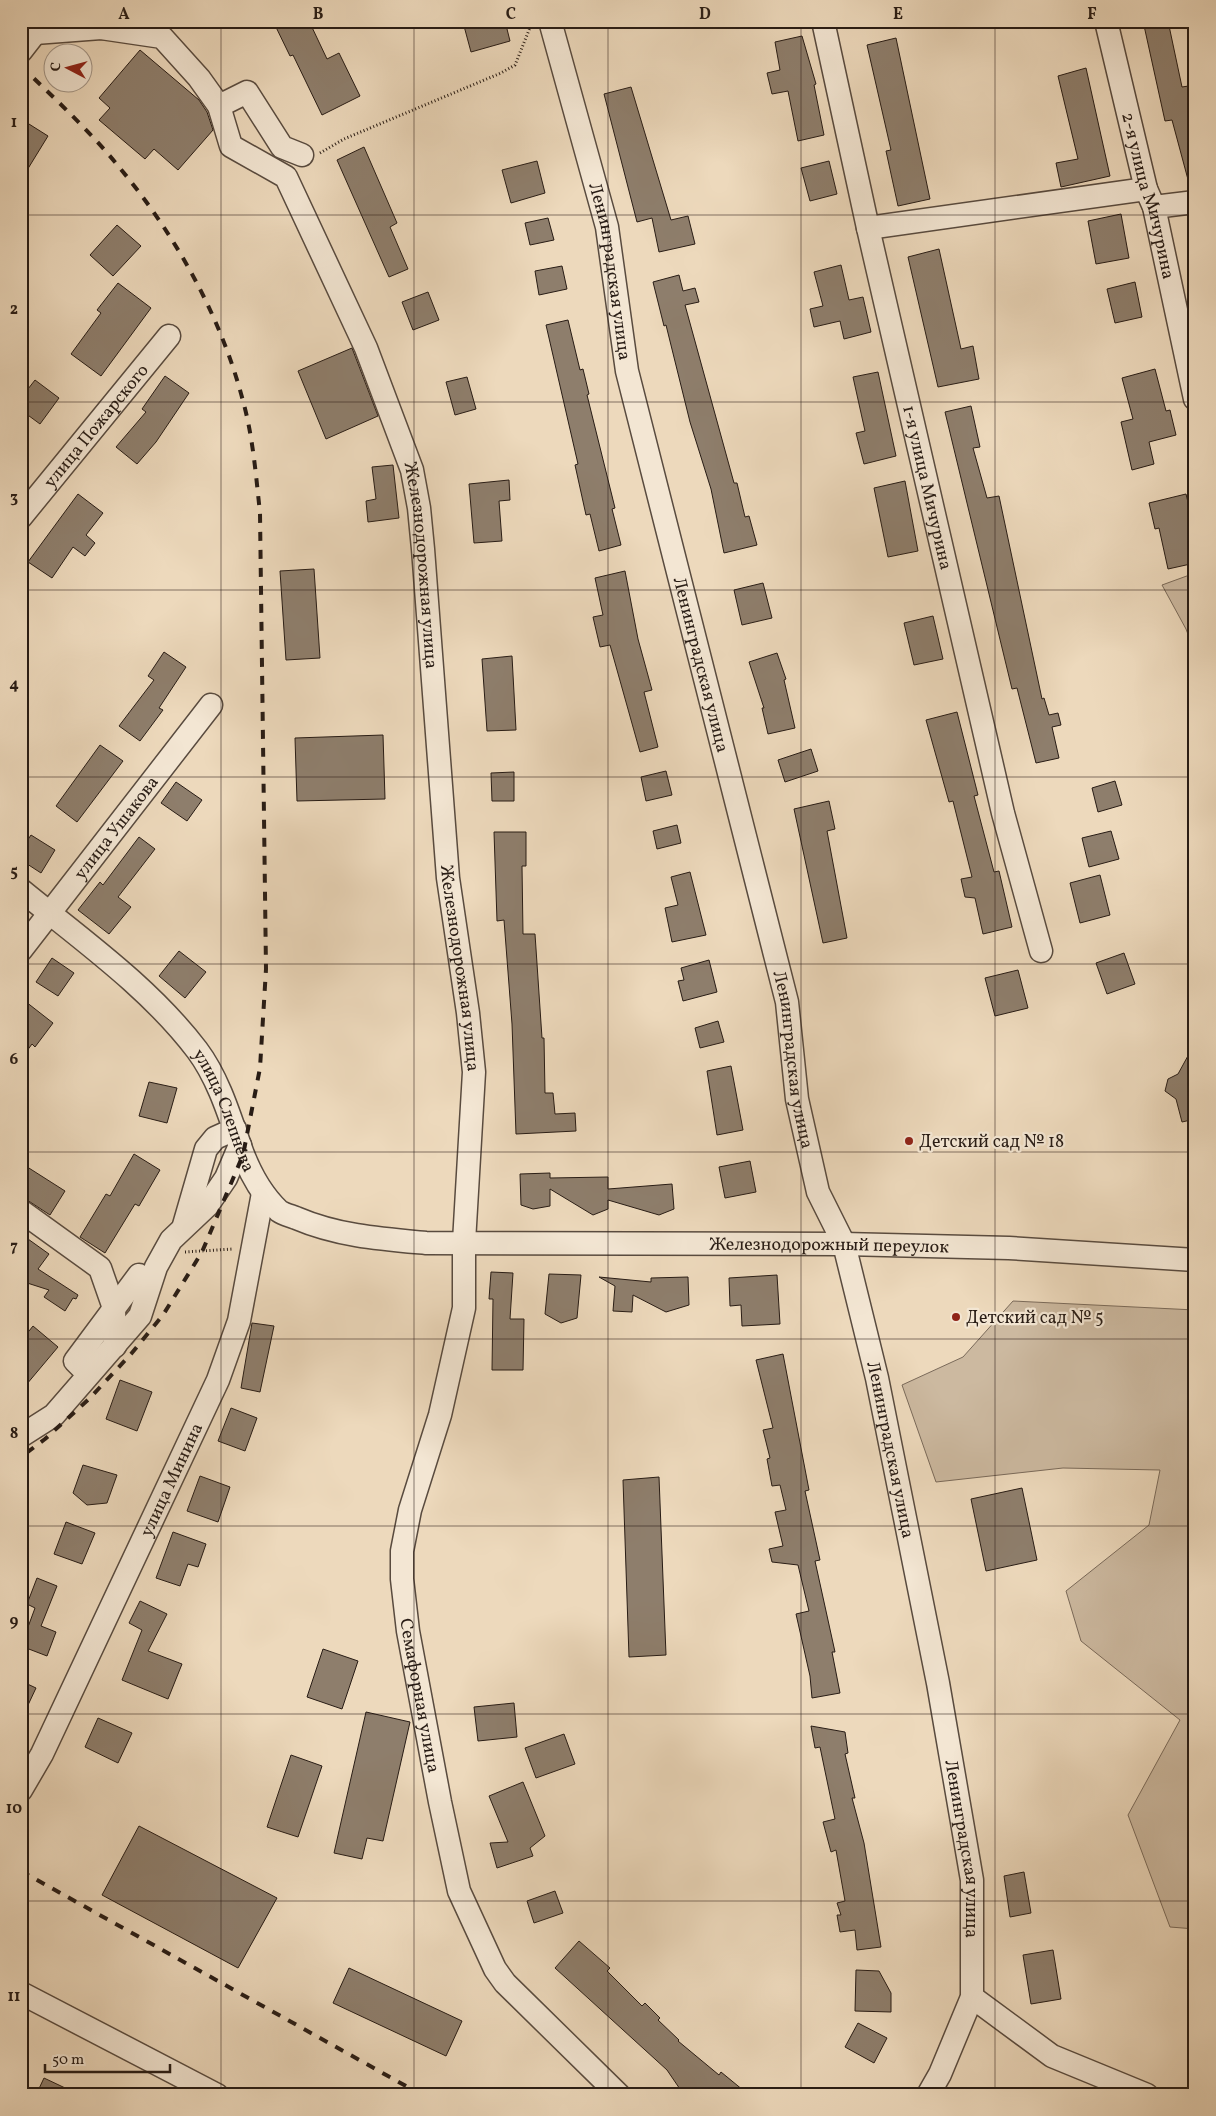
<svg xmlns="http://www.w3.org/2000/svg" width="1216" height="2116" viewBox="0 0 1216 2116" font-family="Vollkorn,serif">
<rect width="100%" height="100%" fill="#edd9bc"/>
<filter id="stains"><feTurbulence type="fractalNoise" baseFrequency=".004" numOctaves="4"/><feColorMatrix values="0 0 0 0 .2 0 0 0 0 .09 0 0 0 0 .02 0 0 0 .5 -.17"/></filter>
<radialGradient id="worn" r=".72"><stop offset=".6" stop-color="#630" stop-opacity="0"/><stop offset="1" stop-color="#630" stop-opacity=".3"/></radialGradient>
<g fill="#ccb9a0" stroke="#7a6a5a">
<path d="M1195,573V653L1186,629L1162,585Z"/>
<path d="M1013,1301L1195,1310V1929L1170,1927L1128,1815L1180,1720L1081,1641L1066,1591L1149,1525L1160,1470L1063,1468L936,1482L902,1385L963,1357Z"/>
</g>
<g fill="#8e7e6c" stroke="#281c15">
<path d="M273,21H309L327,59L339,53L360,96L322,115L293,55L290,56Z"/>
<path d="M482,21H505L510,41L471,52L464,26Z"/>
<path d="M1143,21H1168L1182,87L1195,85V186L1190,187L1172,120L1165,121Z"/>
<path d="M802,36L816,84L814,85L824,135L798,141L788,91L772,94L767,73L780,70L775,42Z"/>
<path d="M896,38L930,199L898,206L886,151L891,150L867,45Z"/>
<path d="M140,50L199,100L207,112L213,130L178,170L154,149L145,159L99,120L110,108L99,98Z"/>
<path d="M1086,68L1110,176L1061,187L1056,163L1078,159L1058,76Z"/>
<path d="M631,87L671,220L688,216L695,244L659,252L652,218L637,222L604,94Z"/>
<path d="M21,119L48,136L21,180Z"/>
<path d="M364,147L397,223L390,227L408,269L389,277L337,160Z"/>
<path d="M537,161L545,193L511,203L502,170Z"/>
<path d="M829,161L837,194L810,201L801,168Z"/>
<path d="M1121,214L1129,258L1096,264L1088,221Z"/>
<path d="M548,218L554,240L530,245L525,223Z"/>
<path d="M117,225L141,246L113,276L90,255Z"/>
<path d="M939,249L961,349L973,346L979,379L938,387L908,257Z"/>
<path d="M841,265L849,300L863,297L871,332L844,339L840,321L814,327L810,309L823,306L814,272Z"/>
<path d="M562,266L567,289L539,295L535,271Z"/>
<path d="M679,275L683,291L695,288L699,302L685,305L734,483H737L745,517L749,516L757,545L724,553L711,489L690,422L666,325L664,326L653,282Z"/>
<path d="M1135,282L1142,317L1115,323L1107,289Z"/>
<path d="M118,283L151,308L101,376L71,354L101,313L97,310Z"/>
<path d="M428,292L439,320L413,330L402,302Z"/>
<path d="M568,320L580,370L583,369L589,394L587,395L615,508L612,509L621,545L599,551L590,514L586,515L575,465L578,464L546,325Z"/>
<path d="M352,348L378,416L326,439L298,371Z"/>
<path d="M1155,369L1166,411L1170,410L1176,435L1149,442L1154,464L1132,470L1121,422L1133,419L1122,378Z"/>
<path d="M878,372L896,456L864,464L856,433L865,431L853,377Z"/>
<path d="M165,376L189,393L156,442L137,464L116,447L146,412L142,409Z"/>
<path d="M467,377L476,409L455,415L446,382Z"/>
<path d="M35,380L59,398L40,424L21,410V398Z"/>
<path d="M971,406L980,447L973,448L987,498L999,496L1042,699L1044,698L1049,715L1058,713L1061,725L1052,727L1059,758L1036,763L1017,688L1012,689L945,412Z"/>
<path d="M393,465L399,518L368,522L366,501L376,499L372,467Z"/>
<path d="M509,480L510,500L499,501L502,541L474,543L469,484Z"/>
<path d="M905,481L918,551L888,557L874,488Z"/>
<path d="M78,494L103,513L86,535L95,543L85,556L73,547L52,578L28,562Z"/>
<path d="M1186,494L1195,531V563L1168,569L1159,528L1155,529L1149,503Z"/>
<path d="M314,569L320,658L286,660L280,571Z"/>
<path d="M625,571L638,639L652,690L644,692L658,747L640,752L610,645L600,647L593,617L603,615L595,578Z"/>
<path d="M763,583L772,618L742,625L734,590Z"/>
<path d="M933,616L943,659L914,665L904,623Z"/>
<path d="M164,652L186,667L159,708L163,710L140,741L119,726L154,680L148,676Z"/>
<path d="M777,653L786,679L784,680L795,728L768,734L762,708H764L749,662Z"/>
<path d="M512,656L516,730L487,731L482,659Z"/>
<path d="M957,712L978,795L974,796L994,872L999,871L1012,927L983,934L975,898L965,897L961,879L972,877L953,801L949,802L926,720Z"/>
<path d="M383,735L385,799L297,801L295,738Z"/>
<path d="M100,745L123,761L77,822L56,806Z"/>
<path d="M811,749L818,771L785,782L778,760Z"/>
<path d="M666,771L672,795L646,801L641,777Z"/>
<path d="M514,772V801H492L491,773Z"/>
<path d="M1115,781L1122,805L1098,812L1092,788Z"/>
<path d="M176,782L202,800L187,821L161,803Z"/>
<path d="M829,801L835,829L827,831L847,938L823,943L794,809Z"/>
<path d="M677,825L681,843L657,849L653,831Z"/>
<path d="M1111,831L1119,859L1089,867L1082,838Z"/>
<path d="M494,832H526V866H522L523,934H535L542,1038H544L545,1093H553L555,1114L575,1113L576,1131L516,1134L512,1024L504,920L497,921Z"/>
<path d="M31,835L55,850L41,873L21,860V850Z"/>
<path d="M139,837L155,849L118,897L131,907L109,934L78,910L100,882L103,885Z"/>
<path d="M690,872L706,935L672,942L665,908L678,905L671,877Z"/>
<path d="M1100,875L1110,915L1080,923L1070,883Z"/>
<path d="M179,951L206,972L185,998L159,976Z"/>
<path d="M1124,953L1135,984L1107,994L1096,963Z"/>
<path d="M52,958L74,973L58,996L36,982Z"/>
<path d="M709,960L717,992L683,1001L678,981L684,980L681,968Z"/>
<path d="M1018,970L1028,1008L995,1016L985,978Z"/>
<path d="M21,998L53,1023L35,1047L32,1044L21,1059Z"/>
<path d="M718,1021L724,1042L700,1048L695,1028Z"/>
<path d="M1195,1043V1119L1182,1122L1176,1099L1165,1091L1168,1079L1178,1074Z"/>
<path d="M731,1066L743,1130L717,1135L707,1071Z"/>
<path d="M149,1082L177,1088L167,1123L139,1116Z"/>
<path d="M134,1154L160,1170L139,1206L135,1204L105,1253L80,1237L106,1194L110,1196Z"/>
<path d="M750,1161L756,1192L725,1198L719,1167Z"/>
<path d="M21,1163L65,1191L50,1215L21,1196Z"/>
<path d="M550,1173V1178L608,1177V1189L672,1184L674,1209L659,1215L608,1200V1209L593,1215L550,1189V1206L533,1209L521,1205L520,1174Z"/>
<path d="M21,1234L49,1254L38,1269L78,1295L76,1299L73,1298L65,1311L44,1297L49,1290L21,1281Z"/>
<path d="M491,1272L513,1273L510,1319H524L523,1370H492L493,1299H489Z"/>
<path d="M549,1274L581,1275L577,1318L561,1323L545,1314Z"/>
<path d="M777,1275L780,1324L742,1326L741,1305L730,1306L729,1278Z"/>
<path d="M599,1277L651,1282V1278L688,1277L689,1305L666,1312L633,1295L632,1312L613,1311L615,1286Z"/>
<path d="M252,1323L274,1326L260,1392L241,1388Z"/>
<path d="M33,1326L58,1347L21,1391V1341Z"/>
<path d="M783,1354L809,1490L805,1491L820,1560L815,1561L835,1652H832L840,1693L812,1698L810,1676L796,1614L809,1611L798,1565L772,1562L769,1549L783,1546L775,1512L786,1510L780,1485L772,1486L767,1459L770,1458L763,1430L773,1428L756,1360Z"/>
<path d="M120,1380L152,1392L137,1431L106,1419Z"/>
<path d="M231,1408L257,1418L245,1451L218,1441Z"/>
<path d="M83,1465L117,1475L107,1503L87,1505L73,1493Z"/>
<path d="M200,1476L230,1487L218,1522L187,1511Z"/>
<path d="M659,1477L666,1655L629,1657L623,1480Z"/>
<path d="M1022,1488L1037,1560L986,1571L971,1499Z"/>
<path d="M66,1522L95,1533L82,1564L54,1554Z"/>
<path d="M173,1532L206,1544L198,1567L188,1564L180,1586L156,1578Z"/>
<path d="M37,1578L57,1586L41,1626L56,1632L47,1656L21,1646L35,1608L27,1604Z"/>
<path d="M140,1601L167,1614L148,1651L182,1664L168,1699L122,1680L142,1630L129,1623Z"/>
<path d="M323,1649L358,1661L342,1709L307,1697Z"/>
<path d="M21,1681L36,1688L21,1720Z"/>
<path d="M514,1703L517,1737L478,1741L474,1707Z"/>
<path d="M366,1712L410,1722L383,1841L367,1838L362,1859L334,1853Z"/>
<path d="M98,1718L132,1733L118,1763L85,1747Z"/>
<path d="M811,1726L845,1732L848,1753L845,1754L855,1798H852L864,1843L881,1947L857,1950L855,1930L840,1932L837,1915H841L837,1903L845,1901L836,1850L831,1852L823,1822L835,1819L820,1747L815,1748Z"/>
<path d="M564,1734L575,1764L536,1778L525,1748Z"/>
<path d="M291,1755L322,1766L298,1837L267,1827Z"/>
<path d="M523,1782L545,1836L530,1848L533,1856L497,1868L490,1843L508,1842L489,1796Z"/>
<path d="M139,1826L277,1898L238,1968L102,1895Z"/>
<path d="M1024,1872L1031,1913L1010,1917L1004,1876Z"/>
<path d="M555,1891L563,1913L534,1923L527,1901Z"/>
<path d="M579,1941L610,1968L607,1971L642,2006L645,2003L660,2018L658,2020L679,2040L678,2041L719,2075L721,2072L749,2095H684L667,2070L555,1968Z"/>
<path d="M1053,1950L1061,1999L1031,2004L1023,1955Z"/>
<path d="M349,1968L462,2021L446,2056L333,2003Z"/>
<path d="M856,1970L879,1971L891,1993V2012L855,2011Z"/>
<path d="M858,2023L887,2038L874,2063L845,2047Z"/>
<path d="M44,2078L80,2095H36Z"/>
</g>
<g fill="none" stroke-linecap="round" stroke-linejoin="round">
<defs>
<g id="minor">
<path id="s1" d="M94,21L101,28L162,37L199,78L219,106L231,146L286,177L366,348L412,470L419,508L423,549L448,878L468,1013L474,1072L464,1242V1308L440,1415L410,1510L402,1551V1579L408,1631L440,1802L459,1891L495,1969L505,1983L619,2095"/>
<path id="s2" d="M550,21L607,227L627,371L787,1002L797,1099L818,1192L844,1244L877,1378L938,1683L972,1880V1997L940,2074L928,2095"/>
<path id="s3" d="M823,21L868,228L1003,813L1041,951"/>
<path id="s4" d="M1106,21L1146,189L1154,207L1195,399"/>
<path d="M35,33L101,28"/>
<path d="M21,51L35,33L38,21"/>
<path d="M219,106L247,92L282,147L302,155"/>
<path d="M1154,207L1195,202"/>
<path d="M868,228L1146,189"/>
<path id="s5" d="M21,517L169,336"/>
<path id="s6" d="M21,890C82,940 149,987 197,1050C218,1078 229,1114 240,1146C248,1169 261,1194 279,1211C283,1214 291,1216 296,1218C338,1236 381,1239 426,1243L844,1244L1009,1248L1195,1260"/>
<path id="s7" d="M21,950L211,705"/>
<path d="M21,1211L100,1268L114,1308L115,1346"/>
<path d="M184,1225L206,1149L215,1138L235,1129"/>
<path d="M88,1374L75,1361L139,1275"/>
<path d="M21,1436L54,1415L140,1316L156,1267L171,1240L207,1206L226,1178L240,1145"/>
<path id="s8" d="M21,1790L42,1754L218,1380L239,1321L263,1193"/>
<path d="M21,1993L217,2095"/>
<path d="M972,1997L1052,2056L1147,2095"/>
</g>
</defs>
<use href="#minor" stroke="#594b3f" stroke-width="25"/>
<g stroke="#281c15" stroke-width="3" stroke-dasharray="1 2.5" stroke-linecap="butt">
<path d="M320,153L344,139L501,73L515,65L531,25"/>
<path d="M185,1252L233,1249"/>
</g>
<use href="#minor" stroke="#f3e6d3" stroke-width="22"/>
<g stroke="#281c15" stroke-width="4" stroke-dasharray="9 9" stroke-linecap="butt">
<path d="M21,66C55,99 90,131 119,167C175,234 221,316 243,401C253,437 256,476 260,513L266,969L260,1068L243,1155L202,1252L163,1315L131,1354L89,1399L45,1439L21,1457"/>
<path d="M21,1871L422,2095"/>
</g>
</g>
<path fill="none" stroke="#281c15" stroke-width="1" stroke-opacity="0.55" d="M221,21V2095M414,21V2095M608,21V2095M801,21V2095M995,21V2095M21,215H1195M21,402H1195M21,590H1195M21,777H1195M21,964H1195M21,1152H1195M21,1339H1195M21,1526H1195M21,1714H1195M21,1901H1195"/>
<g fill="#8f2418" stroke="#f3e6d3" stroke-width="2">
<circle cx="909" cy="1141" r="5"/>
<circle cx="956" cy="1317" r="5"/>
</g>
<g text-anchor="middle" stroke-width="4.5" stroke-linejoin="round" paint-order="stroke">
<g font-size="18" fill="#281c15" stroke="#f3e6d3">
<text dy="6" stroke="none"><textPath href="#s4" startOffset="180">2-я улица Мичурина</textPath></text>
<text dy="6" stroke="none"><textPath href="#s2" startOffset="258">Ленинградская улица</textPath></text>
<text dy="6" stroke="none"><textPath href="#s5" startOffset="118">улица Пожарского</textPath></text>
<text dy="6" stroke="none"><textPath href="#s3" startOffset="478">1-я улица Мичурина</textPath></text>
<text dy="6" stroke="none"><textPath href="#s1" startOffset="681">Железнодорожная улица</textPath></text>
<text dy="6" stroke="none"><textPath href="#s2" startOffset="662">Ленинградская улица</textPath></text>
<text dy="6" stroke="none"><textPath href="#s7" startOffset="155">улица Ушакова</textPath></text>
<text dy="6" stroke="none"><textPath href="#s1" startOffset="1086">Железнодорожная улица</textPath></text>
<text dy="6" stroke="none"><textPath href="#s2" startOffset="1068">Ленинградская улица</textPath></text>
<text dy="6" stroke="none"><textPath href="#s6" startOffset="305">улица Слепнёва</textPath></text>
<text dy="6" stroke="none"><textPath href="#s6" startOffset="975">Железнодорожный переулок</textPath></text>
<text dy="6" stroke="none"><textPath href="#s2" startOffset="1472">Ленинградская улица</textPath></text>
<text dy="6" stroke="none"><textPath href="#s8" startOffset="345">улица Минина</textPath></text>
<text dy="6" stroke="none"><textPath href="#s1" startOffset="1824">Семафорная улица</textPath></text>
<text dy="6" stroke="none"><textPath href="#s2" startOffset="1878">Ленинградская улица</textPath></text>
</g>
<g font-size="18" fill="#281c15" stroke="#f3e6d3" text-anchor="start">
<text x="919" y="1147">Детский сад № 18</text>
<text x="966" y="1323">Детский сад № 5</text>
</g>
</g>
<rect width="1216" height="2116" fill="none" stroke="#edd9bc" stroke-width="55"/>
<g transform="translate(68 68) rotate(276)"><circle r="24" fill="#f3e6d3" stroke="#a29587"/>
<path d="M0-4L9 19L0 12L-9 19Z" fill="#8f2418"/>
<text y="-8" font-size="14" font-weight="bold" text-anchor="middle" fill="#281c15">С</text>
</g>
<path d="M45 2064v8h125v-8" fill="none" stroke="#281c15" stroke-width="2.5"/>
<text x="52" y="2064" font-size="15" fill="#281c15" stroke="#f3e6d3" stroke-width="4" paint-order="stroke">50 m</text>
<rect x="28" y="28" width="1160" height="2060" fill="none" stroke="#281c15" stroke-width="2"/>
<g font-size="16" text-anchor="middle" font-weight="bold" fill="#281c15">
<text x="124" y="19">A</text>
<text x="318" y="19">B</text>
<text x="511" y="19">C</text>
<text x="705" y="19">D</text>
<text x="898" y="19">E</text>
<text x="1092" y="19">F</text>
<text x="14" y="127">1</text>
<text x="14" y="314">2</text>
<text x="14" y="502">3</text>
<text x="14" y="689">4</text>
<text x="14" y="876">5</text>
<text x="14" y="1064">6</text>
<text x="14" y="1251">7</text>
<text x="14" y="1438">8</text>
<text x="14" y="1626">9</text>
<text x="14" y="1813">10</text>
<text x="14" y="2001">11</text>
</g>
<rect width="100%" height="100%" filter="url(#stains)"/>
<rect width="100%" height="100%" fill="url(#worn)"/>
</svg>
